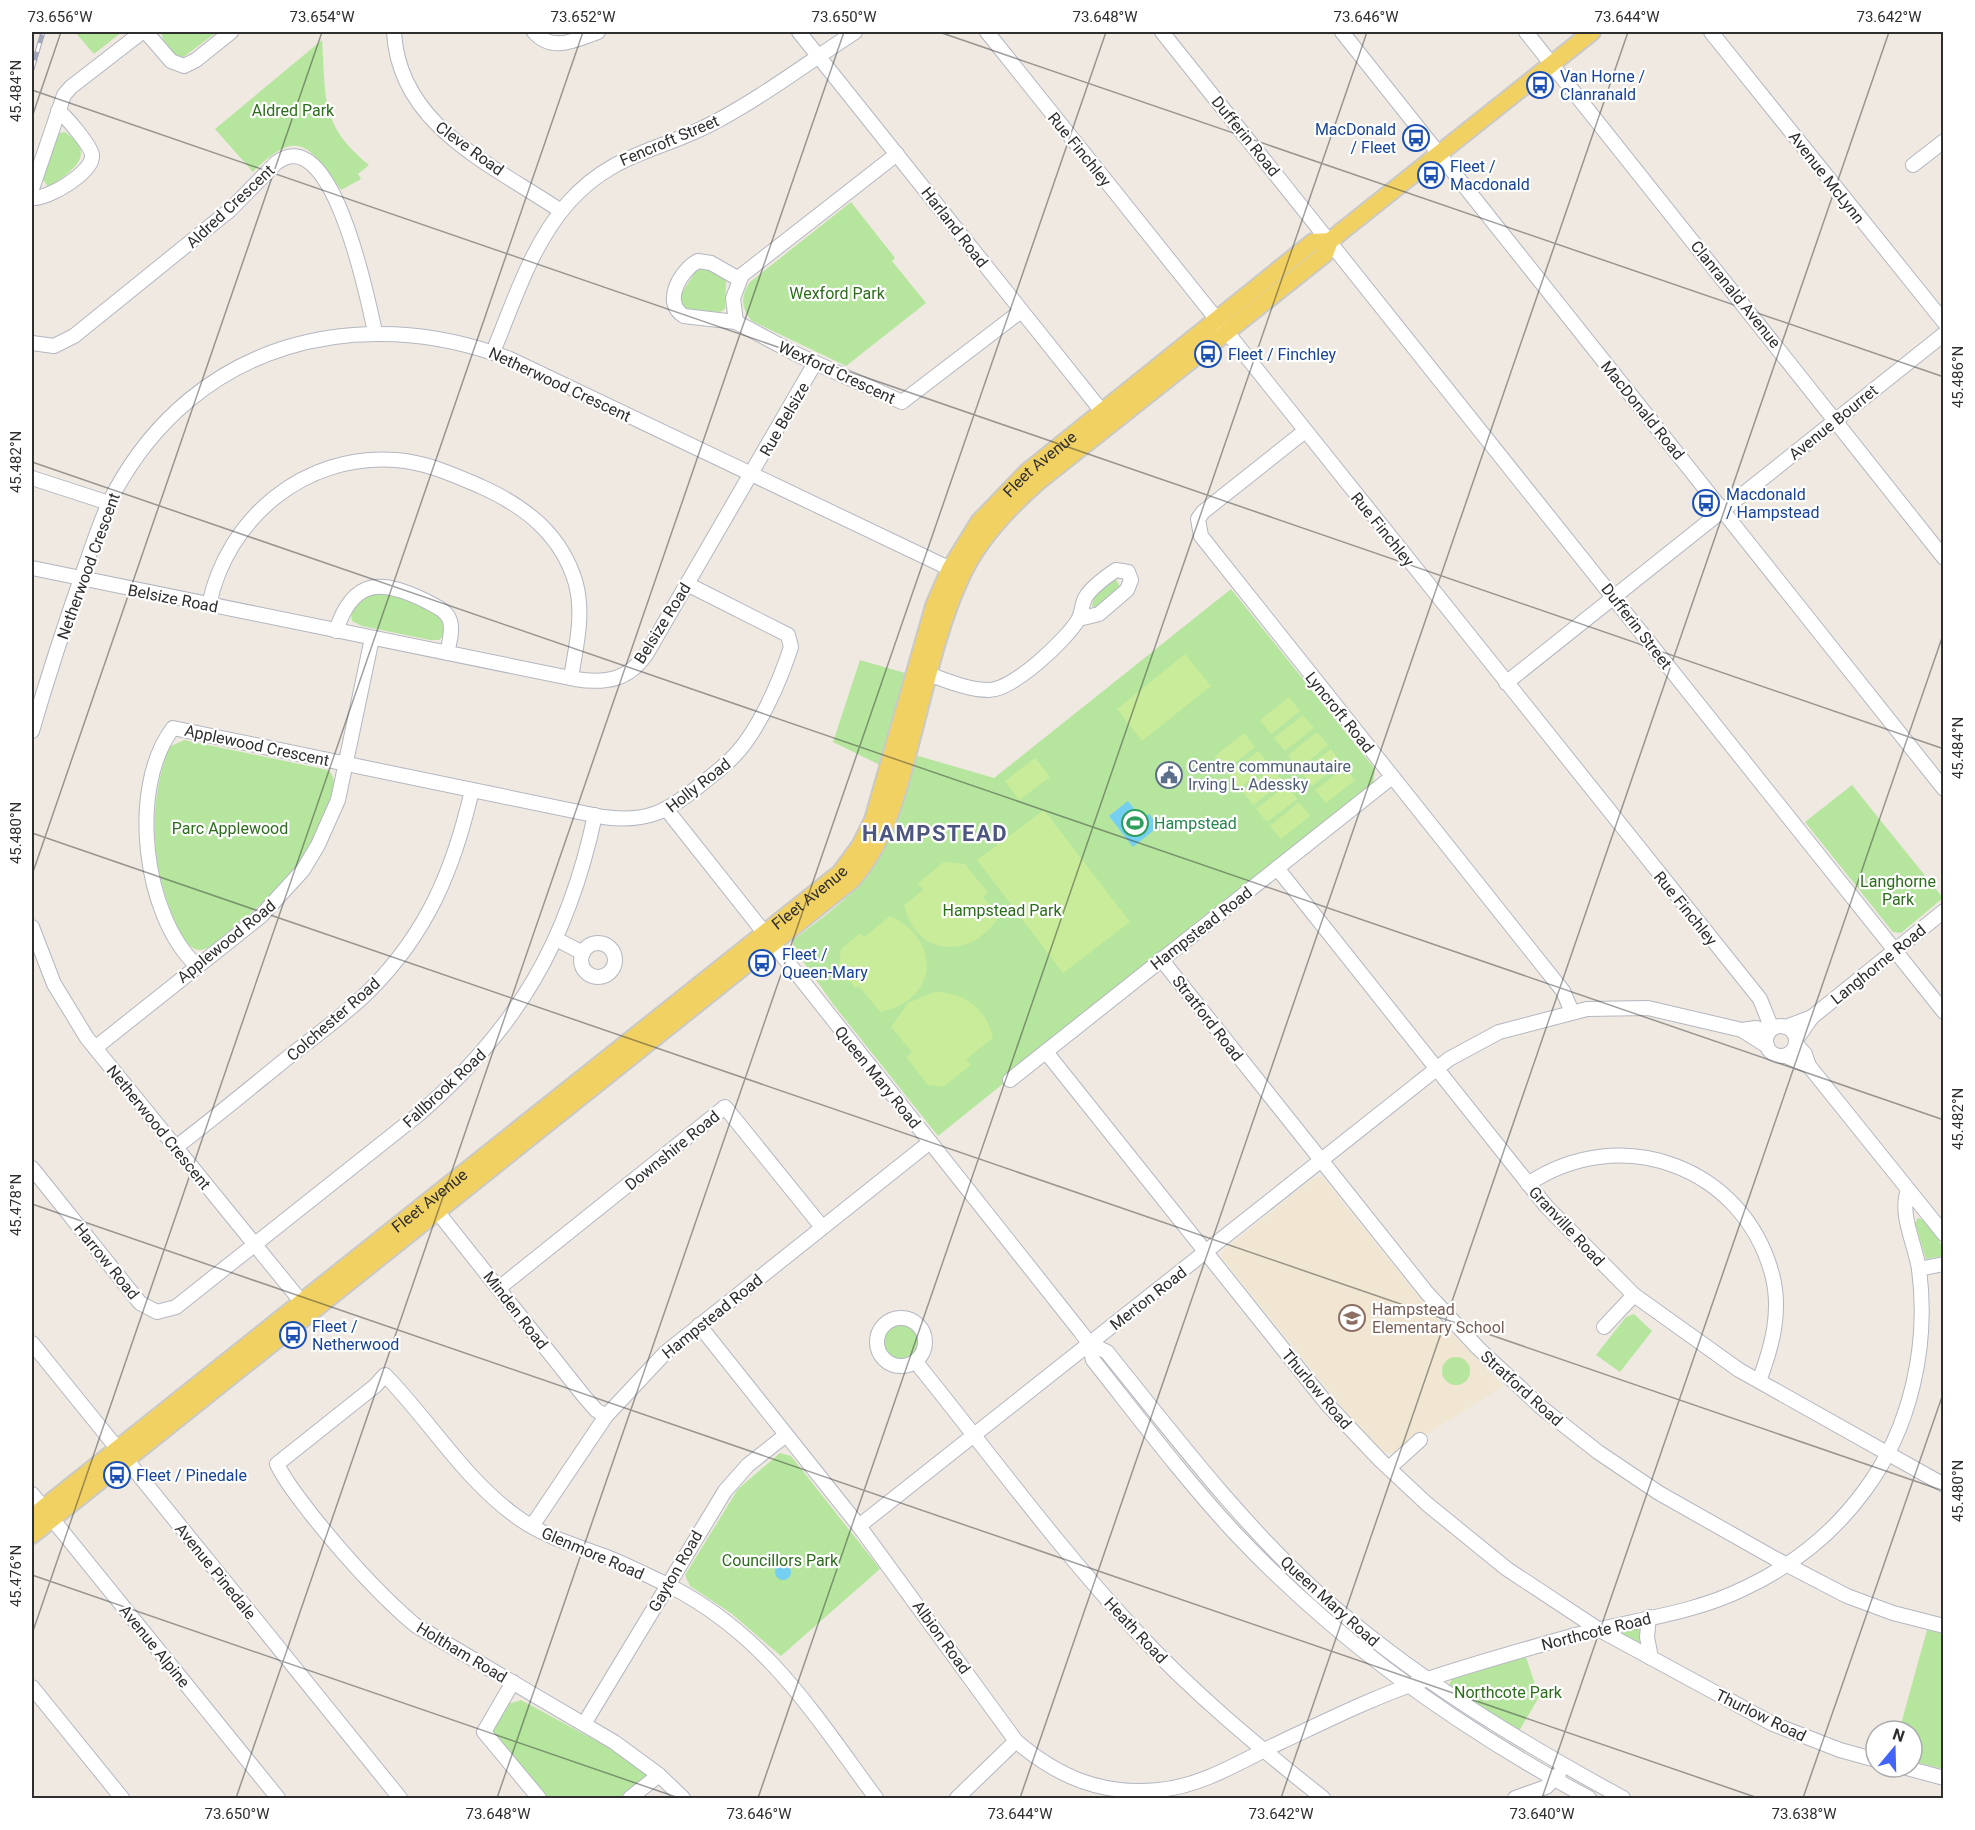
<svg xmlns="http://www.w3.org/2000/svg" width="1975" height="1830" viewBox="0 0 1975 1830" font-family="Roboto,sans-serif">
<rect width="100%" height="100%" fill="#efe9e1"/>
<path fill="#f0e6d1" d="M1315,1177H1322L1429,1310L1503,1386L1427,1434H1416L1393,1453L1383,1452L1349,1416L1222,1258L1224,1250Z"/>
<g fill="#b6e59e">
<path d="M75,32H122L94,54Z"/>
<path d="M162,32H217L182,58C172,55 161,42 162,32Z"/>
<path d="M322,40C326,99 320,125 369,165L358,174L361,179L341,190C309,146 299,126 253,172L215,129Z"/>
<path d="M65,132C98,155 73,169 52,186L48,187L42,178L56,137L59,133Z"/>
<path d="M851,202L895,258L892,261L926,303L846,366L752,321C741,309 740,296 750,282Z"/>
<path d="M707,268L726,281L725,309L720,312L684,310L678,299L680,296L697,269Z"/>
<path d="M1116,580L1121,588L1096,608L1092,606C1092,597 1107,582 1116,580Z"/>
<path d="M1231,589L1375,769L1373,783L1007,1075L1009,1079L938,1136L833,1004L793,947V940C815,923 839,907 857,886C891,849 901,802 915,755L994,778Z"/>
<path d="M379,593C402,597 428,604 444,622L443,636L439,640H430L362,626L352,621L351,610L366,596Z"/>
<path d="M860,660L905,673L880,765L833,742Z"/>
<path d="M184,740L328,770C338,779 333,790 329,803C309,868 260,907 208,948L200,950C186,949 181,933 175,921C150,864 148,805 169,747Z"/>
<path d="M1852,785L1943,898L1901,933L1893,932L1805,822Z"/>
<path d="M1918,1218C1931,1221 1943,1243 1943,1256L1926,1259L1915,1223Z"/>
<path d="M1634,1314L1652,1331L1620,1372L1596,1355L1626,1317Z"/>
<circle cx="900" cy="1341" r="18"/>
<circle cx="1456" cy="1371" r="14"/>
<path d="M780,1453L791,1456L880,1569L781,1656L732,1614L690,1586L685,1575L738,1489Z"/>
<path d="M1638,1627L1642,1630V1641L1640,1643L1622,1635L1624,1630Z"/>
<path d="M1927,1630L1943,1634V1769L1912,1761V1731H1899Z"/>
<path d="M1526,1657L1539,1697L1519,1731L1448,1686L1452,1679Z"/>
<path d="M521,1700L659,1775L630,1798H539L484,1732L508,1704Z"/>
</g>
<g fill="#c9ec9a">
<path d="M1185,654L1211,686L1142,741L1117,709Z"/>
<path d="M1289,697L1300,711L1271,734L1260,720Z"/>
<path d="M1303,715L1314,728L1285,751L1274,738Z"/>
<path d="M1317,732L1328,745L1299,769L1288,755Z"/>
<path d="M1244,733L1255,747L1226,770L1215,756Z"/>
<path d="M1331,749L1341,763L1312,786L1301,772Z"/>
<path d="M1258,751L1269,764L1240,788L1229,774Z"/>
<path d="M1035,758L1050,777L1019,800L1005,781Z"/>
<path d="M1345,767L1355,780L1326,803L1315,790Z"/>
<path d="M1272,768L1283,782L1253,805L1242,791Z"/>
<path d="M1286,785L1297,799L1267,822L1256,809Z"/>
<path d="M1299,802L1310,816L1281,839L1270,826Z"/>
<path d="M1044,810L1130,922L1063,973L977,860Z"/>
<path d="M944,862L965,864L988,893L983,897L999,916C973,960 916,958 904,905L923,890L918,883Z"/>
<path d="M890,916C943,940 938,1001 880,1012L859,986L855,988L839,967L841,949L861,933L864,937Z"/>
<path d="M934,992C965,992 986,1008 993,1038L966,1059L971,1065L943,1087L928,1085L906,1057L912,1052L891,1027L908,1003Z"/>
</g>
<g fill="#75cff0">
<path d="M1128,801L1142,819L1149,814L1159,826L1133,847L1109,816Z"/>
<circle cx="783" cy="1572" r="8"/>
</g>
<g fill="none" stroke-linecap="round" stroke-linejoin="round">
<defs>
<g id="minor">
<path d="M146,32L171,61L184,66L196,60L231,32"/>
<path d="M394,32C399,126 491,164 561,211"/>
<path d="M534,32C553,53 575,40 598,32"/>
<path d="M799,32L1108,419"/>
<path d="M987,32L1760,999L1772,1029"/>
<path d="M1162,32L1944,1012"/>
<path d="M1342,32L1944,789"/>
<path d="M1526,32L1944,558"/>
<path d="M1711,32L1944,322"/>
<path d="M897,154L742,275L733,298L736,322L798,355L902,402L1021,311"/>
<path d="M1913,165L1944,141"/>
<path d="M32,189L64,95L71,87L142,32"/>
<path d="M32,198C47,200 94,172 92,155C91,146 65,115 58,111"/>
<path d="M736,322L684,316C661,302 682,269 698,261L711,263L739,279"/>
<path d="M32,343L54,346L74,336L230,210L276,163C332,119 368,300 375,332"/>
<path d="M493,352C514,302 531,245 568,203C611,154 656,152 709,125C760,99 807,63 855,32"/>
<path d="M1305,431L1203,512L1198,519L1201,536L1563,991L1572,1012"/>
<path d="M32,478L109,503"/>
<path d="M32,568L575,679C606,684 629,680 647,653L815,363"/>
<path d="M209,605C227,518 305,453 396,460C426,462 454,475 482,487C526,507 562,535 576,584C584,616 576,646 571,678"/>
<path d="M336,631C353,578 381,579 426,601C435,606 447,610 450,621C453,631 449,644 447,653"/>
<path d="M918,670C940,678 966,690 989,690C1013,690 1066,640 1078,620C1082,613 1082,604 1085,598C1091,588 1107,576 1116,570L1128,572L1131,580L1127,590L1099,614L1079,619"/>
<path d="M1506,683L1944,334"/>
<path d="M32,731C48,676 66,621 85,567C94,542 102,515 115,491C196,343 357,301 510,359L959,573"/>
<path d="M667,810L1080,1331L1089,1343L1093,1360C1139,1418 1184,1478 1234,1532C1337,1642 1457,1727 1589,1798"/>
<path d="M1277,868L1546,1206L1634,1295L1739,1370L1944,1485"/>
<path d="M32,927L54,984L87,1038L308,1310"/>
<path d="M556,939L583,953"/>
<circle cx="598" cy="960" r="17"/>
<path d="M1161,959L1427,1293L1478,1348L1542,1408L1598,1452L1659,1493L1774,1558L1847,1596L1893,1613L1944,1626"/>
<path d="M197,966C143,916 128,787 173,728L603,817C646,823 667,812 699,786C711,776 724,767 734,756C759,730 780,681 791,647L788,635L687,584"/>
<path d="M1812,1017L1944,911"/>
<circle cx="1781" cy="1041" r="15"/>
<path d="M1786,1027L1812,1017L1796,1040"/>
<path d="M1767,1046L1742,1030L1756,1028L1769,1032"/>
<path d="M95,1048L261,916L303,870L318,845L338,800L372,638"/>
<path d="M1046,1052L1327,1404L1380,1460L1427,1504L1507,1569L1598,1629L1773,1724L1840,1750L1876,1760"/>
<path d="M1786,1056L1809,1066L1805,1054L1796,1044"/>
<path d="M1809,1066L1944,1234"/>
<path d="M1010,1080L1392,777"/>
<path d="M176,1147C213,1119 249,1089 286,1059C314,1037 345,1015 370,990C428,932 454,868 472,790"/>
<path d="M32,1168L140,1303L157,1312L176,1307L419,1114C517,1029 568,942 595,815"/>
<path d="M1528,1184C1620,1122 1743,1166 1772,1274C1782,1311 1772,1347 1759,1381"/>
<path d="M432,1205L583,1395L596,1410L606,1416"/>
<path d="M1919,1269L1944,1264"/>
<path d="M499,1288L725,1107L822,1227"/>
<circle cx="901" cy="1342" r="24"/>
<path d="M699,1325L859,1526L1016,1741C1058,1777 1103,1796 1159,1790C1203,1786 1243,1760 1281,1742C1328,1720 1376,1696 1425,1680C1475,1663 1526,1649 1576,1635C1632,1620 1693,1614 1745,1588C1794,1565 1833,1534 1865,1490C1911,1428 1929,1345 1919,1269C1915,1243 1899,1215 1908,1190"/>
<path d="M1604,1327L1634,1295"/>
<path d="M32,1343L400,1798"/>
<path d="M1089,1343L1107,1352C1174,1435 1239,1521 1319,1594C1411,1676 1515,1739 1623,1798"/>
<path d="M915,1361C988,1451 1056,1545 1134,1629C1192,1692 1256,1745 1323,1798"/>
<path d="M1389,1468L1420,1440"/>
<path d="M32,1494L278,1798"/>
<path d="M532,1526L606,1416L665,1353L930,1142"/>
<path d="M859,1526L1449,1059L1499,1032L1587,1009L1648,1008L1742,1030"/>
<path d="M1649,1617L1647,1637L1651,1658"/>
<path d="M513,1682L484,1732L539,1798"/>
<path d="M32,1687L122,1798"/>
<path d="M584,1724L725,1491L748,1465L786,1435"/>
<path d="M1903,1767L1944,1778"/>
<path d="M630,1798L659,1775"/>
<path d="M683,1798L659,1775L614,1742L415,1625C376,1592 343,1554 311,1514C299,1498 286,1483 277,1464L375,1386L385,1375C431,1422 463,1478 517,1517C543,1536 574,1545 604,1556C626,1564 648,1576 670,1586C767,1636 814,1714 876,1798"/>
<path d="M957,1798L1016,1741"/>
<path d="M1515,1798L1546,1787L1559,1774"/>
</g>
<g id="major">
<path id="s1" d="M32,1517L840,873L860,846L873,820L934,606L950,569L979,522L1027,472L1313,242L1330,241"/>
<path d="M32,1535L852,880C884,843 896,799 908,752C924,694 936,631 961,577C978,539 1008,508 1039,481L1325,254L1330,241L1342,231L1592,32"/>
</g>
</defs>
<use href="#minor" stroke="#b4b7c1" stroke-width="16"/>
<use href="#major" stroke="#c9c9c9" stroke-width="20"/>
<use href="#minor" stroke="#fff" stroke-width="14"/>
<use href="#major" stroke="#f2d163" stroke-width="16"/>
<defs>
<path id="rail" d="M32,69L43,32"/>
</defs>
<use href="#rail" stroke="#a3a6b8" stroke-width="5"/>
<use href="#rail" stroke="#fff" stroke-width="3" stroke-dasharray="9" stroke-linecap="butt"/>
</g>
<path fill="none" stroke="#2e2e2e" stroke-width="1.5" stroke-opacity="0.45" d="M939,32L1944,377M32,90L1944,749M32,117L61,32M32,462L1944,1120M32,833L1944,1491M32,875L322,32M32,1204L1758,1798M32,1575L679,1798M32,1634L583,32M236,1798L844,32M497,1798L1106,32M758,1798L1367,32M1020,1798L1628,32M1281,1798L1889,32M1542,1798L1944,632M1803,1798L1944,1391"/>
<defs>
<symbol id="bus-ring" viewBox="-11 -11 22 22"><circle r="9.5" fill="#fff" stroke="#1a4fb4" stroke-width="1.5"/><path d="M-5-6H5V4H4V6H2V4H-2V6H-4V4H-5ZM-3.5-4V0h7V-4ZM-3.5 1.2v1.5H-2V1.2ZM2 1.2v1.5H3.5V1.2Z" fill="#1a4fb4"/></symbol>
<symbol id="civic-ring" viewBox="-11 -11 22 22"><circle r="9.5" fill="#fff" stroke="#5c6f8a" stroke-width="1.5"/><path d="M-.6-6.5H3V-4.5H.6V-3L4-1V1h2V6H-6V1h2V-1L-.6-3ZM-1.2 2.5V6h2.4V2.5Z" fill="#5c6f8a"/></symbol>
<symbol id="stadium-ring" viewBox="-11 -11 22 22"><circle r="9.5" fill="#fff" stroke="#2e9e5b" stroke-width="1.5"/><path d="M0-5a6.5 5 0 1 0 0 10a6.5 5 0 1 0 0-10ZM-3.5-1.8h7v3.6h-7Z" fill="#2e9e5b"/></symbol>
<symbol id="school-ring" viewBox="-11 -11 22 22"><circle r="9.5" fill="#fff" stroke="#8d6e63" stroke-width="1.5"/><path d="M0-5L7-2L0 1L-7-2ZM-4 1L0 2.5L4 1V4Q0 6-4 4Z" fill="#8d6e63"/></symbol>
</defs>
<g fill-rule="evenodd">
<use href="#bus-ring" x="1525" y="70" width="30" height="30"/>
<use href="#bus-ring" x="1401" y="123" width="30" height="30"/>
<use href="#bus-ring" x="1416" y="160" width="30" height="30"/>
<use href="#bus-ring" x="1193" y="339" width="30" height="30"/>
<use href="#bus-ring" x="1691" y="488" width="30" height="30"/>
<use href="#civic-ring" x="1154" y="760" width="30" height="30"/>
<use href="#stadium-ring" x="1120" y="808" width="30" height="30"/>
<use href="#bus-ring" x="747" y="948" width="30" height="30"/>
<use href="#school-ring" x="1337" y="1303" width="30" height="30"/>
<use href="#bus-ring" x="278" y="1320" width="30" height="30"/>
<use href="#bus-ring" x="102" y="1460" width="30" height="30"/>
</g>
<g text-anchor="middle" stroke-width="4.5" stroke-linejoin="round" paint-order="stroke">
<g font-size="16" fill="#164399" stroke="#fff" text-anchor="start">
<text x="1560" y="82">Van Horne /<tspan x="1560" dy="18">Clanranald</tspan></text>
<text x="1396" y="135" text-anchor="end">MacDonald<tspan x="1396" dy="18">/ Fleet</tspan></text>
<text x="1450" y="172">Fleet /<tspan x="1450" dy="18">Macdonald</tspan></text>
<text x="1228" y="360">Fleet / Finchley</text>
<text x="1726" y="500">Macdonald<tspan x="1726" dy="18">/ Hampstead</tspan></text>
<text x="782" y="960">Fleet /<tspan x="782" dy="18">Queen-Mary</tspan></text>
<text x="312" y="1332">Fleet /<tspan x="312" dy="18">Netherwood</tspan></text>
<text x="136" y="1481">Fleet / Pinedale</text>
</g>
<g font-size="16" fill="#2c6e1b" stroke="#fff">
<text x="293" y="116">Aldred Park</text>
<text x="837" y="299">Wexford Park</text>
<text x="230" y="834">Parc Applewood</text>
<text x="1898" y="887">Langhorne<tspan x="1898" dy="18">Park</tspan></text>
<text x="1002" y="916">Hampstead Park</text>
<text x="780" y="1566">Councillors Park</text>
<text x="1508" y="1698">Northcote Park</text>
</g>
<g font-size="16" fill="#2e2e2e" stroke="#fff">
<text transform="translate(1246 136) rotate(51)" y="6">Dufferin Road</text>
<text transform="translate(669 140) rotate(-23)" y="6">Fencroft Street</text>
<text transform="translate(470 148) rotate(36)" y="6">Cleve Road</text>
<text transform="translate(1080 149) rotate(51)" y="6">Rue Finchley</text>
<text transform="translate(1827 177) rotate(52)" y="6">Avenue McLynn</text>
<text transform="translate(230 206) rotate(-43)" y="6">Aldred Crescent</text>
<text transform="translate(955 227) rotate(52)" y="6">Harland Road</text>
<text transform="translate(1736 294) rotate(51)" y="6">Clanranald Avenue</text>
<text transform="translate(837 372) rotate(25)" y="6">Wexford Crescent</text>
<text transform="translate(560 384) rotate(25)" y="6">Netherwood Crescent</text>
<text transform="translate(1643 410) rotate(51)" y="6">MacDonald Road</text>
<text transform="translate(784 419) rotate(-60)" y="6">Rue Belsize</text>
<text transform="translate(1833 422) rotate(-39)" y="6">Avenue Bourret</text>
<text dy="6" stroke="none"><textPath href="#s1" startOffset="1498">Fleet Avenue</textPath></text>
<text transform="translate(1383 529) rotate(51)" y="6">Rue Finchley</text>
<text transform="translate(88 566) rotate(-70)" y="6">Netherwood Crescent</text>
<text transform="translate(173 598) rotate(11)" y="6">Belsize Road</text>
<text transform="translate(662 623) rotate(-58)" y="6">Belsize Road</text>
<text transform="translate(1637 626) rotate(52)" y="6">Dufferin Street</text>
<text transform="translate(1340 712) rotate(51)" y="6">Lyncroft Road</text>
<text transform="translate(257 745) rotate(12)" y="6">Applewood Crescent</text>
<text transform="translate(698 785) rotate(-38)" y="6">Holly Road</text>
<text dy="6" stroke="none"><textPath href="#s1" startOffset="994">Fleet Avenue</textPath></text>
<text transform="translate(1686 908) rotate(51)" y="6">Rue Finchley</text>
<text transform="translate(1201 928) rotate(-38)" y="6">Hampstead Road</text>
<text transform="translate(226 941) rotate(-39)" y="6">Applewood Road</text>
<text transform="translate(1878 964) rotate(-39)" y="6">Langhorne Road</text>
<text transform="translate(1208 1018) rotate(52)" y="6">Stratford Road</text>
<text transform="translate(333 1019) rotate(-41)" y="6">Colchester Road</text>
<text transform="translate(878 1077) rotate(51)" y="6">Queen Mary Road</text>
<text transform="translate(444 1088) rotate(-43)" y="6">Fallbrook Road</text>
<text transform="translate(159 1127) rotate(51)" y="6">Netherwood Crescent</text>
<text transform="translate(672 1150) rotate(-39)" y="6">Downshire Road</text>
<text dy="6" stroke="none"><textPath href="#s1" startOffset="508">Fleet Avenue</textPath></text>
<text transform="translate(1567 1226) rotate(47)" y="6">Granville Road</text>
<text transform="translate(107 1261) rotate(51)" y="6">Harrow Road</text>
<text transform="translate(1148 1298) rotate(-38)" y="6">Merton Road</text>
<text transform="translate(516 1310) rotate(52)" y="6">Minden Road</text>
<text transform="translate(712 1316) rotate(-39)" y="6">Hampstead Road</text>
<text transform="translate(1522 1388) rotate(42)" y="6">Stratford Road</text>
<text transform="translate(1317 1389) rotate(50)" y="6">Thurlow Road</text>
<text transform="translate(593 1553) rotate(23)" y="6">Glenmore Road</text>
<text transform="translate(216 1571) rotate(51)" y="6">Avenue Pinedale</text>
<text transform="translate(675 1571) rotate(-60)" y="6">Gayton Road</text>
<text transform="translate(1330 1601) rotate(42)" y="6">Queen Mary Road</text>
<text transform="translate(1136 1630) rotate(47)" y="6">Heath Road</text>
<text transform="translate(1596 1631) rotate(-14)" y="6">Northcote Road</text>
<text transform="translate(942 1637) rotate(54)" y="6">Albion Road</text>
<text transform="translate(155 1646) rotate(51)" y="6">Avenue Alpine</text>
<text transform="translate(462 1652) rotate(31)" y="6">Holtham Road</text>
<text transform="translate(1761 1715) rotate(26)" y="6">Thurlow Road</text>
</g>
<g font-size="16" fill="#4e5e75" stroke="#fff" text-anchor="start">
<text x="1188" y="772">Centre communautaire<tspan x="1188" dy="18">Irving L. Adessky</tspan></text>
</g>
<g font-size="16" fill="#27864d" stroke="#fff" text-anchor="start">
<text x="1154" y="829">Hampstead</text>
</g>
<g font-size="16" fill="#785e54" stroke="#fff" text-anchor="start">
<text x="1372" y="1315">Hampstead<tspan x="1372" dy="18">Elementary School</tspan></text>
</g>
<g font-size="22" font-weight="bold" letter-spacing="1.5" fill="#4d5680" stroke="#fff">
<text x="935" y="841">HAMPSTEAD</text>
</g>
</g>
<rect width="1975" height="1830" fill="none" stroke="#ffffff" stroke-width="66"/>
<g transform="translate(1894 1749) rotate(19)"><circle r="28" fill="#ffffff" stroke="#ababab" stroke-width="1.5"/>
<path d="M0-4.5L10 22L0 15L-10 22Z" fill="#4264fb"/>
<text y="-9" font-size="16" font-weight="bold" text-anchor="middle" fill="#2e2e2e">N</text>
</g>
<rect x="33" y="33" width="1909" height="1764" fill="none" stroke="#2e2e2e" stroke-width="2"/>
<g font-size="15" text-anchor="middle" fill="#2e2e2e">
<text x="60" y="22">73.656°W</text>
<text x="322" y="22">73.654°W</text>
<text x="583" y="22">73.652°W</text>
<text x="844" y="22">73.650°W</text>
<text x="1105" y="22">73.648°W</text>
<text x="1366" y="22">73.646°W</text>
<text x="1627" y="22">73.644°W</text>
<text x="1889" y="22">73.642°W</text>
<text transform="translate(16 91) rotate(-90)" y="5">45.484°N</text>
<text transform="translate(1958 377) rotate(-90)" y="5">45.486°N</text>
<text transform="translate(16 462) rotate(-90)" y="5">45.482°N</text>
<text transform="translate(1958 748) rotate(-90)" y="5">45.484°N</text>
<text transform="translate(16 833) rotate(-90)" y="5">45.480°N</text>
<text transform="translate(1958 1119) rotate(-90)" y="5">45.482°N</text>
<text transform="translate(16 1205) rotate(-90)" y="5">45.478°N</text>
<text transform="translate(1958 1491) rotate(-90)" y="5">45.480°N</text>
<text transform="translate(16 1576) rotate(-90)" y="5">45.476°N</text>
<text x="237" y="1819">73.650°W</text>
<text x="498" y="1819">73.648°W</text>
<text x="759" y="1819">73.646°W</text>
<text x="1020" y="1819">73.644°W</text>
<text x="1281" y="1819">73.642°W</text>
<text x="1542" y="1819">73.640°W</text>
<text x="1804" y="1819">73.638°W</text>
</g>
</svg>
